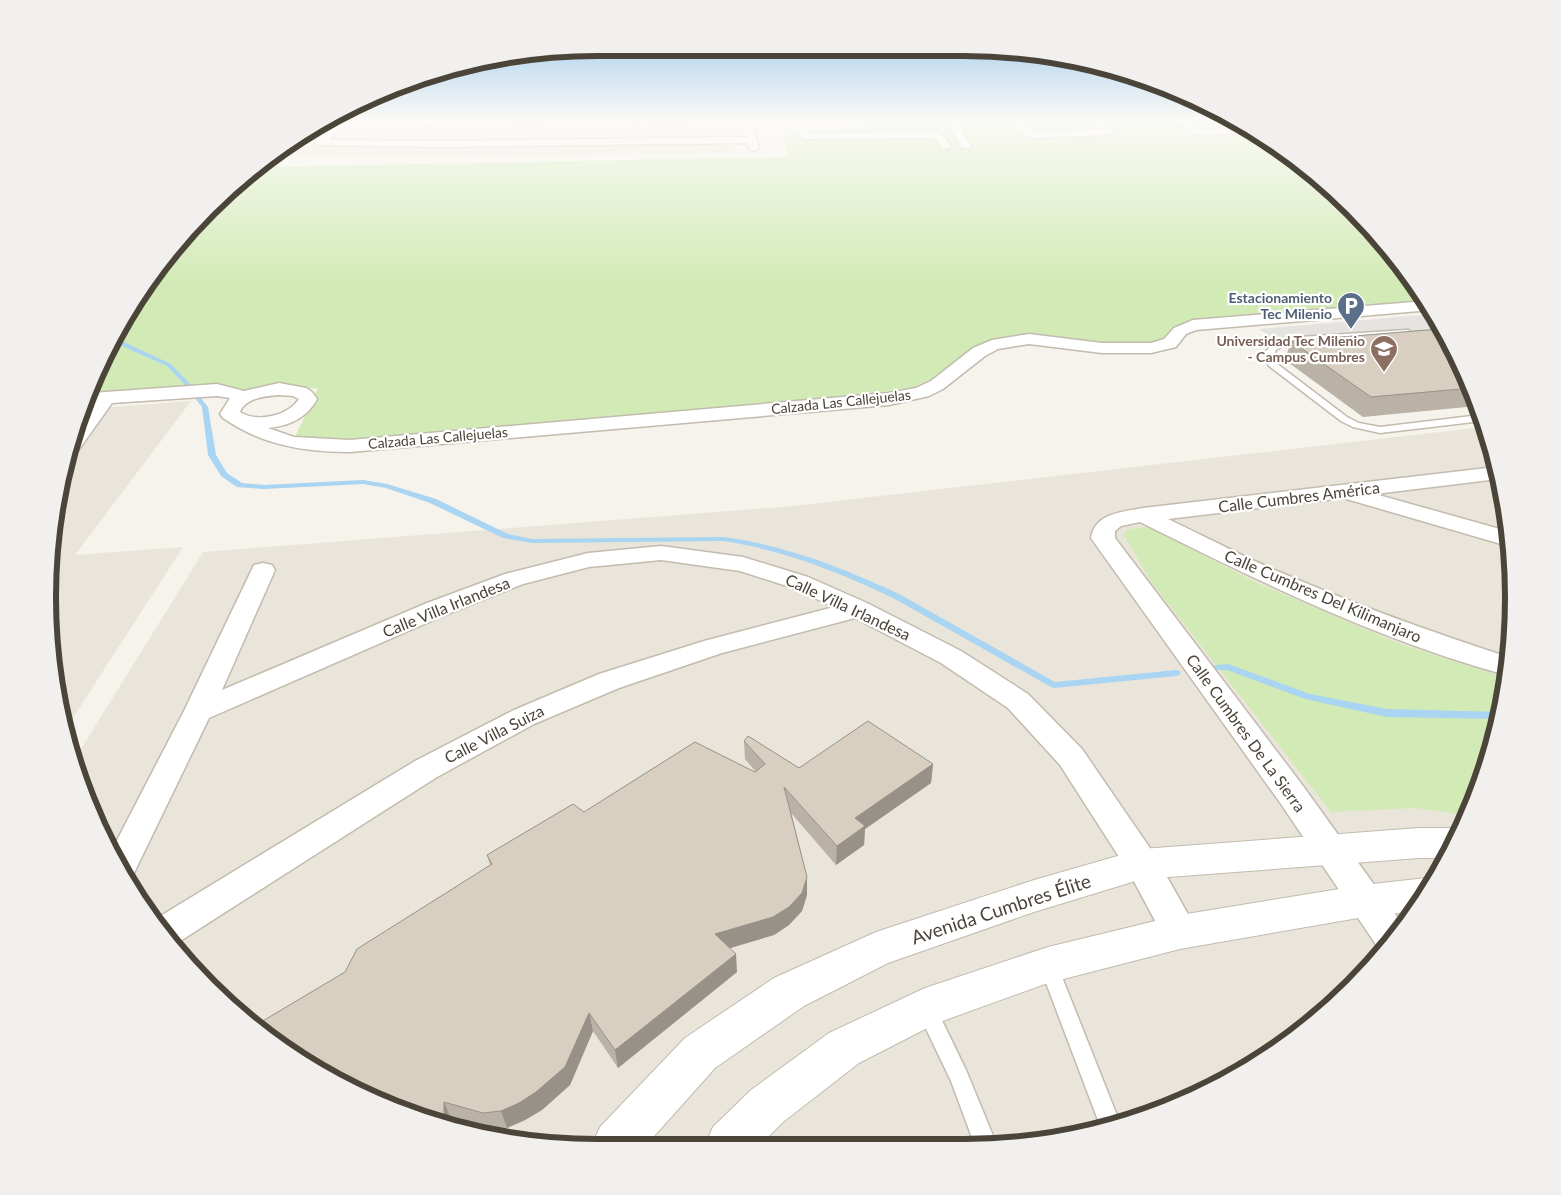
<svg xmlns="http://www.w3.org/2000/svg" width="1561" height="1195" viewBox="0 0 1561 1195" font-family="Lato,sans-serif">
<rect width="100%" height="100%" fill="#f6f3ec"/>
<g fill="#eae5da">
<path d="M327,120H727V124L738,153L276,157Z"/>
<path d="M191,401L75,555L183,547L65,730L58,705L48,598L66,455L85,409Z"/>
<path d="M1484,427L1503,490L1513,598L1503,705L1472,808L1421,903L1352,987L1269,1055L1141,1118L1035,1143H525L387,1106L292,1055L208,986L140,903L77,774L73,762L203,552L793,506Z"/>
</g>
<g fill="#d2eab5">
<path d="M936,120H1231L1298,161L1353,209L1421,292L1428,305L1186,325L1170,342L1143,347L1004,340L935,380L892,398L347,445L295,437L318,388L87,404L121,323L208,209L262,167L789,157L784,136L870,125Z"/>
<path d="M1148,527L1257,583L1395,642L1506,678L1503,705L1468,815L1415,808L1331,812L1152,583L1123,534L1129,529Z"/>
</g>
<path fill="#e5e3e0" d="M1433,314L1442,331L1285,346L1259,329Z"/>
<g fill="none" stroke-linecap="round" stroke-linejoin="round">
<g fill="#a9d4f2" fill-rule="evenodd">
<path d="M115,338L171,364L188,382L208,407L216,455L227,473L242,483L264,485L363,480L387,484L436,499L508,534L532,539L724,537C788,546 843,568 901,595L1055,682L1176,670L1179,671L1181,673L1179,675L1176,676L1054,688L1051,687L895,599C839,572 786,551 724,541L532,543L503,538L430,503L386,488L363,484L264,489L237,487L221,476L208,455L202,407L184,384L167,366L113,342Z"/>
<path d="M1228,664L1310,694L1387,709L1501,712L1499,719L1387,717L1305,699L1227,670H1208L1206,668L1208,666Z"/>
</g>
<defs>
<g id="service">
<path d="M1406,330H1409V334L1290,342L1276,350L1274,354L1276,363L1347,417L1359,423L1380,427L1480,415L1482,421L1380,433L1353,427L1341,421L1269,366L1266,359V351L1273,344L1286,338Z"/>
<path d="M1049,959L1056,961L1058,967L1120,1123L1101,1128L1040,967L1042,961Z"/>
<path d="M927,1001L934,1004L966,1070L996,1143H974L951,1081L917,1010L920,1004Z"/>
</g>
<g id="minor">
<path d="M339,120H696L691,123L341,127L329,140L441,141L746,137L741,120H751L759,148L754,151L750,150L747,143L441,147L316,145L315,143L316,141L335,122Z"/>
<path d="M795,120H805L809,133L937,132L941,133L951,146L946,149L942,148L934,138L805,139L800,136Z"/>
<path d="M946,120H956L971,146L970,148H962Z"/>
<path d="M1008,120H1018L1032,132L1099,129L1088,120H1099L1114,132L1109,135L1030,138L1026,137Z"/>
<path d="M1173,120C1187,118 1187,125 1199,129C1216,134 1235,122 1253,133L1197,135Z"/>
<path d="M195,227L199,230L197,234H189Z"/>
<path d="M1426,301L1431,310L1196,330L1186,334L1176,347L1151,353H1102L1029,344L998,349L985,356L943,389L929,396L889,405L350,452C303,452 262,445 223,418L220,414L230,398L217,396L112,403L75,455L66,457L81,419L92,404H87L92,393L217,384L244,391L279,383L306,388L312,392L317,399C307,418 289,426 268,428L294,437L350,440L889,393L916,388L931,381L973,348L992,340L1029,334L1102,343H1151L1164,339L1174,328L1193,320ZM279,395L293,396L299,399C288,416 257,423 240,412C245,398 266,396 279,395Z"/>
<path d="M1496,467L1499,479H1498L1375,494L1507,531L1508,546L1343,498L1168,519C1206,537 1243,557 1282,573C1356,605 1431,632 1508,657L1506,675C1379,640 1258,581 1140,522L1121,526L1115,531V538L1303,786L1403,925L1382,950L1379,949L1281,804L1091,538C1095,513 1122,512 1143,508Z"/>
<path d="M661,546L743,557L808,577L867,603L961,651L1028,694L1082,749L1154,854L1198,932L1193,943L1180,948L1167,943L1130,874L1060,765L1008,708L941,663L855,618L722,653L619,688L534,724L437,777L177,943L174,944L154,920L415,761L514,710L599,674L704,641L834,607L790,587L740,571L661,560L589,567L523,584L445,615L209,718L133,875L127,877L113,848L184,711L254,565L263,563L272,565L275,570L222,690L427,603L505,574L588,553Z"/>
</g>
<g id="tertiary">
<path d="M1419,828H1453L1460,831L1445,858H1419L1142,879L1034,912L888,963L804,1006L715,1068L648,1143H593L600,1127L685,1038L774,978L876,932L1034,880L1142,849Z"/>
<path d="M1426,878L1433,880L1414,911L1364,917L1180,949L1048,983L937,1023L859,1063L783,1122L762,1143H706L713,1127L751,1090L829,1033L925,988L1048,947L1180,915L1364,885Z"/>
</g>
</defs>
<use href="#service" stroke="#c2bbae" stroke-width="3"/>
<use href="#minor" stroke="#c2bbae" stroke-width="3"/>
<use href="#tertiary" stroke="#c2bbae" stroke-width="2"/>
<use href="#service" fill="#fff" fill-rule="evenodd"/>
<use href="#minor" fill="#fff" fill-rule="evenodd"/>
<use href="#tertiary" fill="#fff" fill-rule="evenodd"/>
</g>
<g fill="#bab2a6">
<path d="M1291,341L1472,387L1477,406L1363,417L1285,360Z"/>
<path d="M744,741L799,768L933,764L931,783L865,829L864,845L836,865L791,813L807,877V895L802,911L789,925L774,935L730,948L737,972L618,1068L593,1031L570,1085L542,1110L525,1120L507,1128L490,1130L451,1119V1123L387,1106L490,865L487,855L584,812L756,772L745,759Z"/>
</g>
<g fill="#979187">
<path d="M933,764L931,783L865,829L864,845L836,865L837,846L855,818Z"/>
<path d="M807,877V895L802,911L789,925L774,935L717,952L715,934Z"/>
<path d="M736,954L737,972L618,1068L615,1050Z"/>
<path d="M589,1013L593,1031L570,1085L542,1110L525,1120L507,1128L501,1111Z"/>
<path d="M444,1102L451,1119V1123L444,1121Z"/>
</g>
<g fill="#d8cfc1" stroke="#979187">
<path d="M1440,329L1472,388L1371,397L1291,341Z"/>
<path d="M868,721L933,764L855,818L865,826L837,846L784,787L807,877L802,893L789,907L773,917L715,934L736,954L615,1050L589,1013L565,1067L536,1092L519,1103L501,1111L483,1113L444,1102V1121L387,1106L292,1055L256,1025L345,972L357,949L492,864L487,855L573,804L584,812L695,742L755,772L765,764L744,741L748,736L799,768Z"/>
</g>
<linearGradient id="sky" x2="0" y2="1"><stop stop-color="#8fc1ec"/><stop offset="0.42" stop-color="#fbfaf6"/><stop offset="1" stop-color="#fbfaf6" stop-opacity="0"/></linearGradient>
<rect width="1561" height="287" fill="url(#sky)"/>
<defs>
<symbol id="parking-pin" viewBox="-11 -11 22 30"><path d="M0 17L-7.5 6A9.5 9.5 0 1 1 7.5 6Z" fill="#5c6f8a" stroke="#fff"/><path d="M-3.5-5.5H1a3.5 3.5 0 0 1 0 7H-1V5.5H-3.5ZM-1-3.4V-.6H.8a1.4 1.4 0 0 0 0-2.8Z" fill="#fff"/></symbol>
<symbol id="university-pin" viewBox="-11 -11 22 30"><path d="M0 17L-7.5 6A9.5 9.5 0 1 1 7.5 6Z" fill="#8d6e63" stroke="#fff"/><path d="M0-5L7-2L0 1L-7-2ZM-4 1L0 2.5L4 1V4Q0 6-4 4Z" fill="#fff"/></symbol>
</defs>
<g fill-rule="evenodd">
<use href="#parking-pin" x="1335" y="290" width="32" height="43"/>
<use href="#university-pin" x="1368" y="333" width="32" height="43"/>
</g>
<g text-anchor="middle" stroke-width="4.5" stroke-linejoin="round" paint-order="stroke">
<g font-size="14" font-weight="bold" fill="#4e5e75" stroke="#fff" text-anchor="end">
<text x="1332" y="303">Estacionamiento<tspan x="1332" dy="16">Tec Milenio</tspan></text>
</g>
<g font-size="14" font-weight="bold" fill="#785e54" stroke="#fff" text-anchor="end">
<text x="1365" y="346">Universidad Tec Milenio<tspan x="1365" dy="16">- Campus Cumbres</tspan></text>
</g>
<g font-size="14" fill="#4b4439" stroke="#fff">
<text transform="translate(841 402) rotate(-6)" y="5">Calzada Las Callejuelas</text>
<text transform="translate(438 438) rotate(-5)" y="5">Calzada Las Callejuelas</text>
</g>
<g font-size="16" fill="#4b4439" stroke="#fff">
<text transform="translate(1299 497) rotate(-7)" y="6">Calle Cumbres América</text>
<text transform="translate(1323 596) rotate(23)" y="6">Calle Cumbres Del Kilimanjaro</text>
<text transform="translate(446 607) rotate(-22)" y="6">Calle Villa Irlandesa</text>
<text transform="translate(848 607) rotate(25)" y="6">Calle Villa Irlandesa</text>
<text transform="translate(1246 733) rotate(54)" y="6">Calle Cumbres De La Sierra</text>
<text transform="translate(494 734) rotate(-27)" y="6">Calle Villa Suiza</text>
</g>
<g font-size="19" fill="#4b4439" stroke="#fff">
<text transform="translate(1001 909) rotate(-18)" y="7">Avenida Cumbres Élite</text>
</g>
</g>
<path d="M0 0H1561V1195H0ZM597 56H964A541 541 0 0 1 1505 597V598A541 541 0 0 1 964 1139H597A541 541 0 0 1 56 598V597A541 541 0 0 1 597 56Z" fill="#f1f0ef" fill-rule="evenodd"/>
<path fill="none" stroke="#4b4439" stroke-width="6" d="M597 56H964A541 541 0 0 1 1505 597V598A541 541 0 0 1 964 1139H597A541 541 0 0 1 56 598V597A541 541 0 0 1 597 56Z"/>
</svg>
